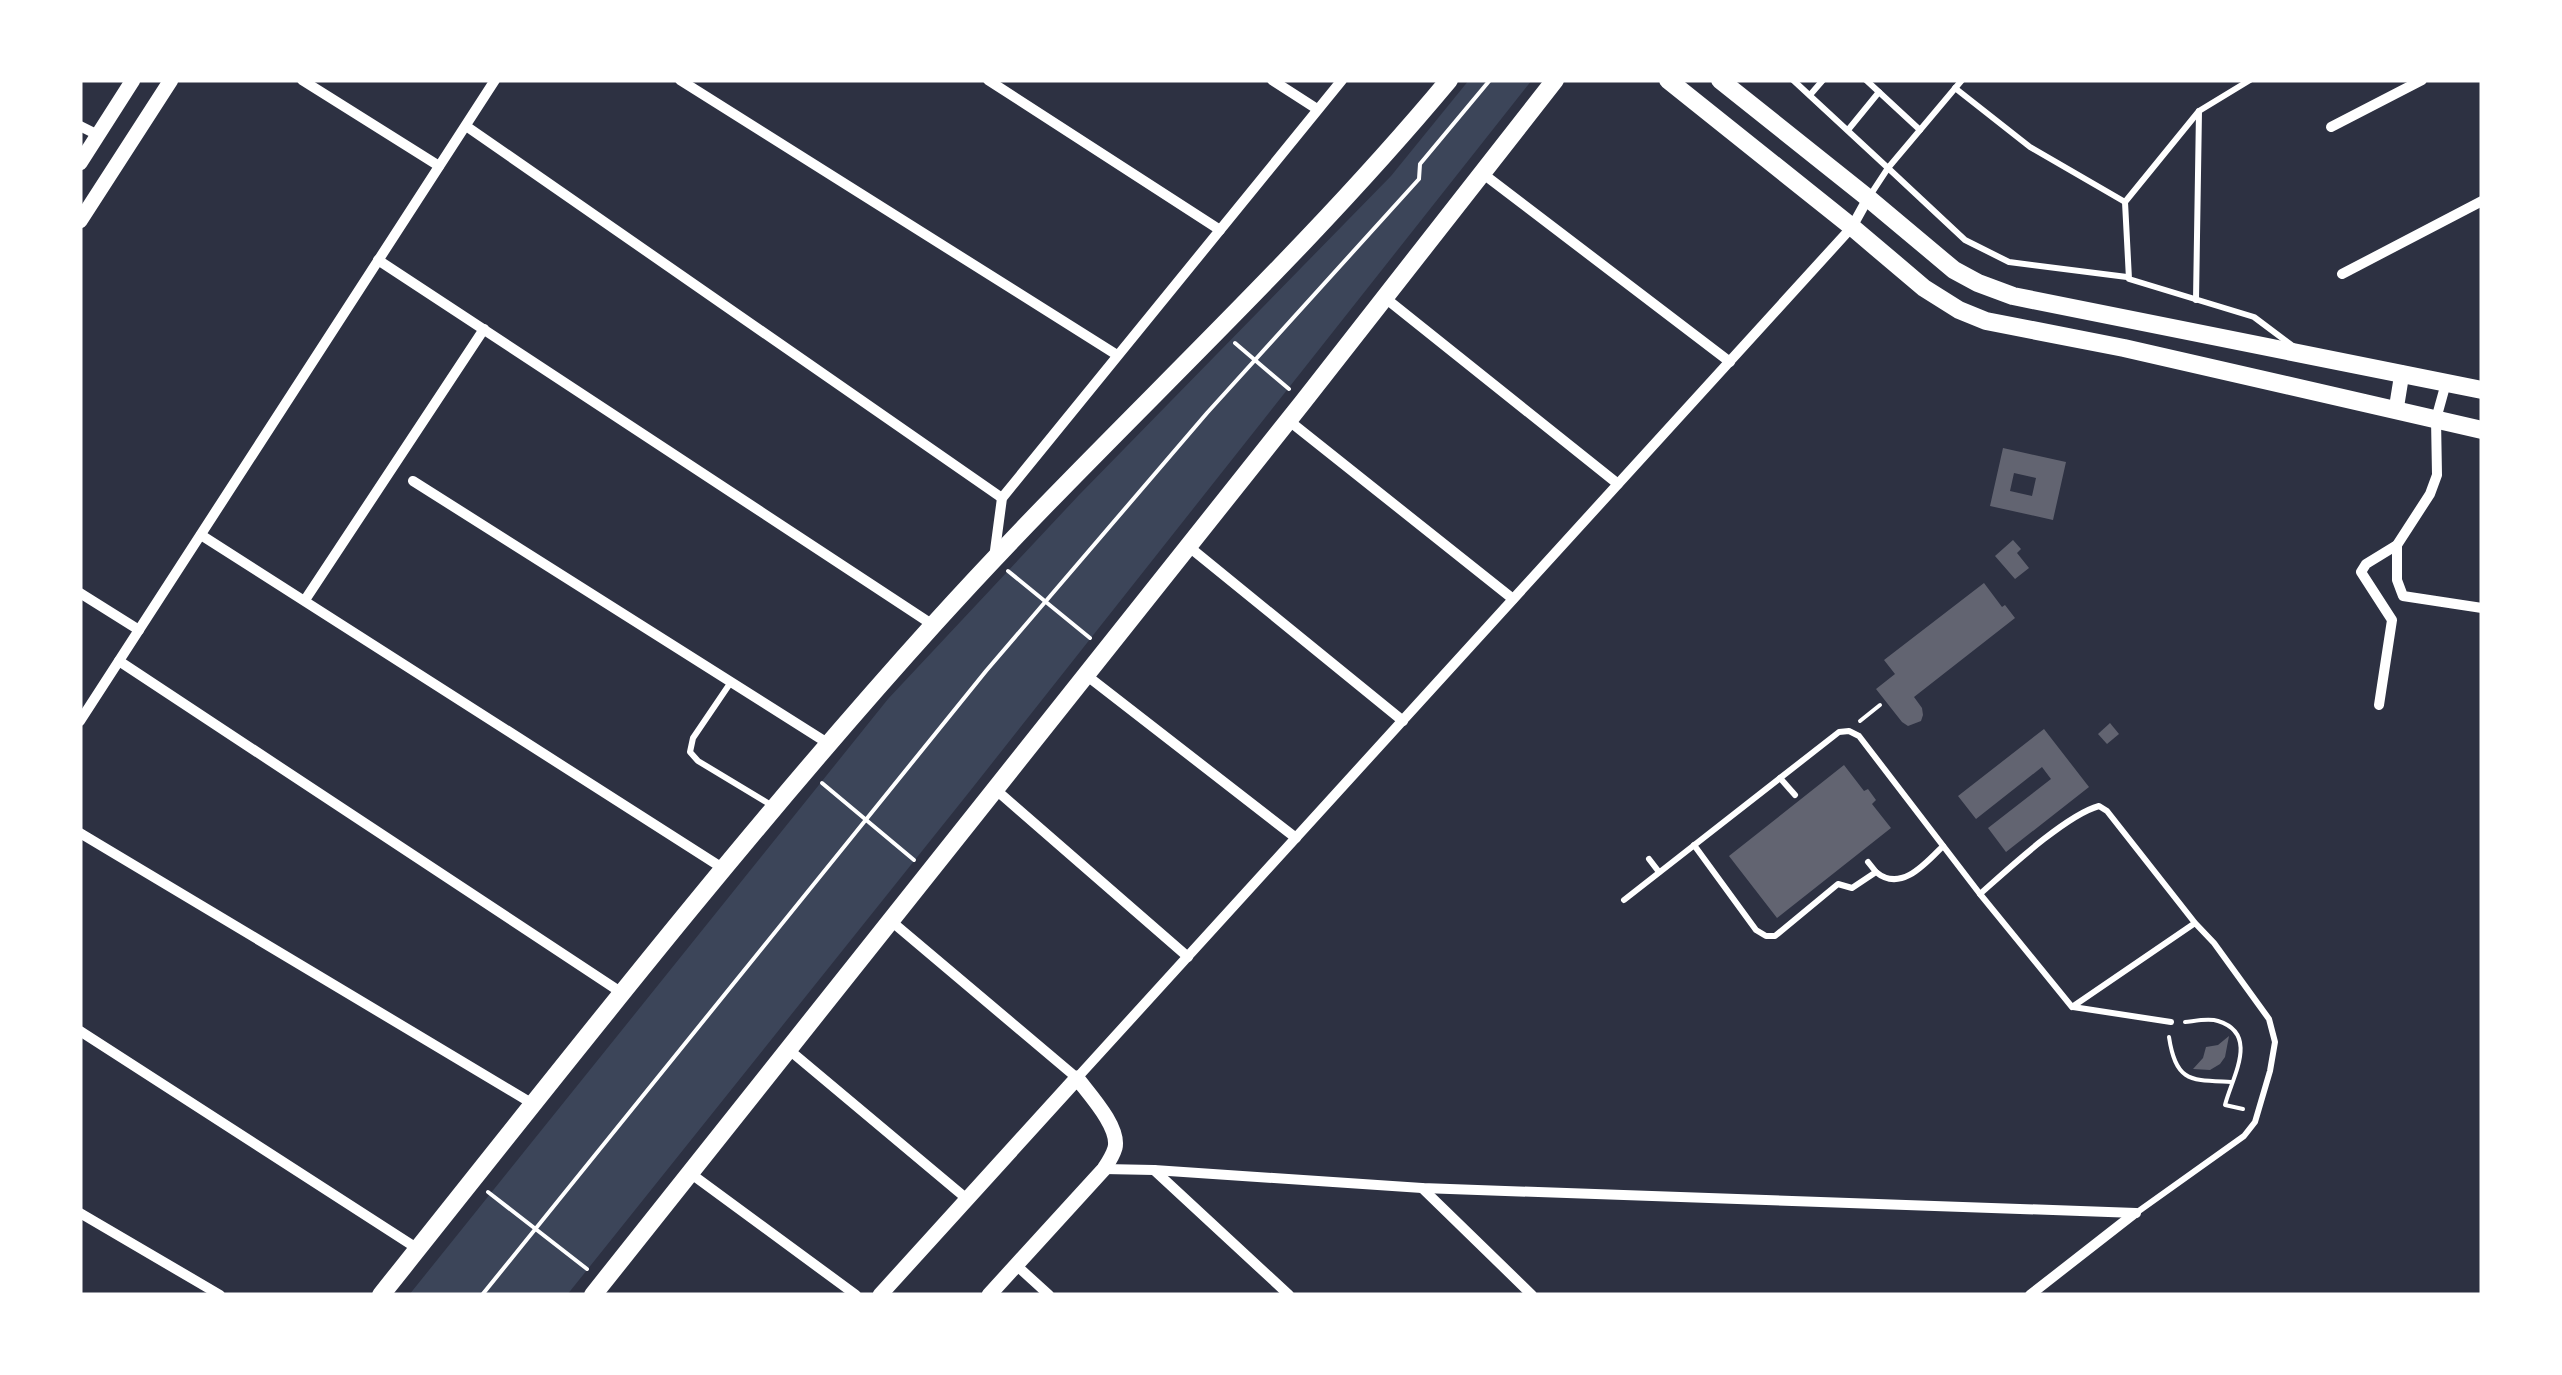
<svg xmlns="http://www.w3.org/2000/svg" width="2562" height="1375" viewBox="0 0 2562 1375" font-family="Figtree,sans-serif">
<rect width="100%" height="100%" fill="#2d3142"/>
<path fill="#3c4559" d="M1469,80H1532L970,791L567,1295H409L888,699L1079,495L1391,176Z"/>
<g fill="#626471" fill-rule="evenodd">
<path d="M2003,448L2066,462L2053,520L1990,506ZM2014,473L2036,478L2032,496L2010,491Z"/>
<path d="M2013,540L2021,549L2017,553L2029,568L2015,579L1995,556Z"/>
<path d="M1984,583L2002,607L2005,605L2015,618L1914,697L1922,708L1923,715L1921,721L1908,726L1902,722L1876,689L1895,674L1884,660Z"/>
<path d="M2110,723L2119,734L2107,744L2098,734Z"/>
<path d="M2044,729L2089,787L2006,852L1988,828L2051,779L2042,767L1976,819L1958,796Z"/>
<path d="M1844,765L1864,791L1868,789L1876,800L1872,804L1891,828L1777,918L1729,856Z"/>
<path d="M2229,1036L2225,1057L2220,1064L2210,1070L2193,1069L2203,1058L2206,1047L2218,1045Z"/>
</g>
<g fill="none" stroke-linecap="round" stroke-linejoin="round">
<g stroke="#fff" stroke-width="4">
<path d="M1235,343L1289,389"/>
<path d="M1008,571L1090,638"/>
<path d="M1860,721L1880,705"/>
<path d="M822,783L914,860"/>
<path d="M2185,1022C2195,1021 2209,1018 2218,1021C2260,1034 2232,1077 2225,1105L2243,1109"/>
<path d="M2169,1037C2176,1083 2191,1080 2231,1082"/>
<path d="M488,1192L587,1269"/>
<path d="M482,1295L986,671L1207,413L1419,179L1420,164L1490,80"/>
</g>
<g stroke="#fff" stroke-width="6">
<path d="M1793,80L1888,168L1920,130"/>
<path d="M1866,80L1920,130L1962,80"/>
<path d="M1955,88L2030,147L2125,202L2129,279L2254,317L2294,347"/>
<path d="M1810,95L1823,80"/>
<path d="M1848,130L1879,92"/>
<path d="M1869,197L1888,168L1965,240L2009,262L2127,277"/>
<path d="M2125,202L2199,111L2250,80"/>
<path d="M2196,300L2199,111"/>
<path d="M731,682L693,738L690,752L698,761L771,805"/>
<path d="M1780,778L1795,795"/>
<path d="M1694,845L1756,930L1766,936H1775L1838,884L1852,888L1876,872C1901,893 1926,863 1943,846"/>
<path d="M1649,859L1659,872"/>
<path d="M1868,862L1876,872"/>
<path d="M1624,900L1839,732L1849,731L1859,736L1980,894"/>
<path d="M2073,1007L2171,1022"/>
<path d="M2136,1213L2244,1136L2255,1122L2270,1071L2275,1042L2269,1019L2214,943L2195,923L2107,811L2099,806C2066,815 2007,870 1980,894L2072,1007L2195,923"/>
</g>
<g stroke="#fff" stroke-width="10">
<path d="M302,80L439,166"/>
<path d="M680,80L1117,355"/>
<path d="M988,80L1220,230"/>
<path d="M1272,80L1317,109"/>
<path d="M80,126L98,135"/>
<path d="M466,126L1002,498"/>
<path d="M2331,127L2422,80"/>
<path d="M1482,173L1730,362"/>
<path d="M378,260L933,625"/>
<path d="M2342,274L2482,201"/>
<path d="M1384,297L1618,484"/>
<path d="M1288,420L1513,599"/>
<path d="M413,481L829,744"/>
<path d="M201,535L724,869"/>
<path d="M2397,545V580L2403,596L2482,608"/>
<path d="M1188,546L1403,721"/>
<path d="M994,558L1002,498L1342,80"/>
<path d="M80,593L139,630"/>
<path d="M305,600L484,329"/>
<path d="M119,661L622,993"/>
<path d="M1086,675L1296,838"/>
<path d="M2379,705L2392,620L2361,572L2366,564L2397,545L2430,494L2437,475L2436,419L2446,383"/>
<path d="M80,721L495,80"/>
<path d="M995,789L1188,957"/>
<path d="M80,833L533,1104"/>
<path d="M891,921L1077,1078L1852,227L1868,198"/>
<path d="M80,1031L418,1249"/>
<path d="M788,1049L967,1199"/>
<path d="M1104,1169L1154,1170L1422,1188L2136,1213"/>
<path d="M1154,1170L1289,1295"/>
<path d="M690,1173L856,1295"/>
<path d="M1422,1188L1532,1295"/>
<path d="M80,1213L220,1295"/>
<path d="M1016,1265L1049,1295"/>
<path d="M2030,1295L2135,1213"/>
</g>
<g stroke="#fff" stroke-width="15">
<path d="M80,163L133,80"/>
<path d="M80,221L171,80"/>
<path d="M2396,410L2402,373"/>
<path d="M880,1295L1077,1078C1089,1094 1120,1127 1115,1148C1113,1155 1108,1163 1104,1169L989,1295"/>
</g>
<g stroke="#fff" stroke-width="18">
<path d="M1668,80L1852,227L1924,288L1959,310L1986,321L2124,348L2482,430"/>
<path d="M1720,80L1868,198L1954,270L1978,283L2013,296L2482,390"/>
<path d="M381,1295C562,1068 740,839 935,623C1102,438 1289,272 1449,80"/>
<path d="M593,1295L1303,402L1555,80"/>
</g>
</g>
<rect width="2562" height="1375" fill="none" stroke="#ffffff" stroke-width="165"/>
</svg>
